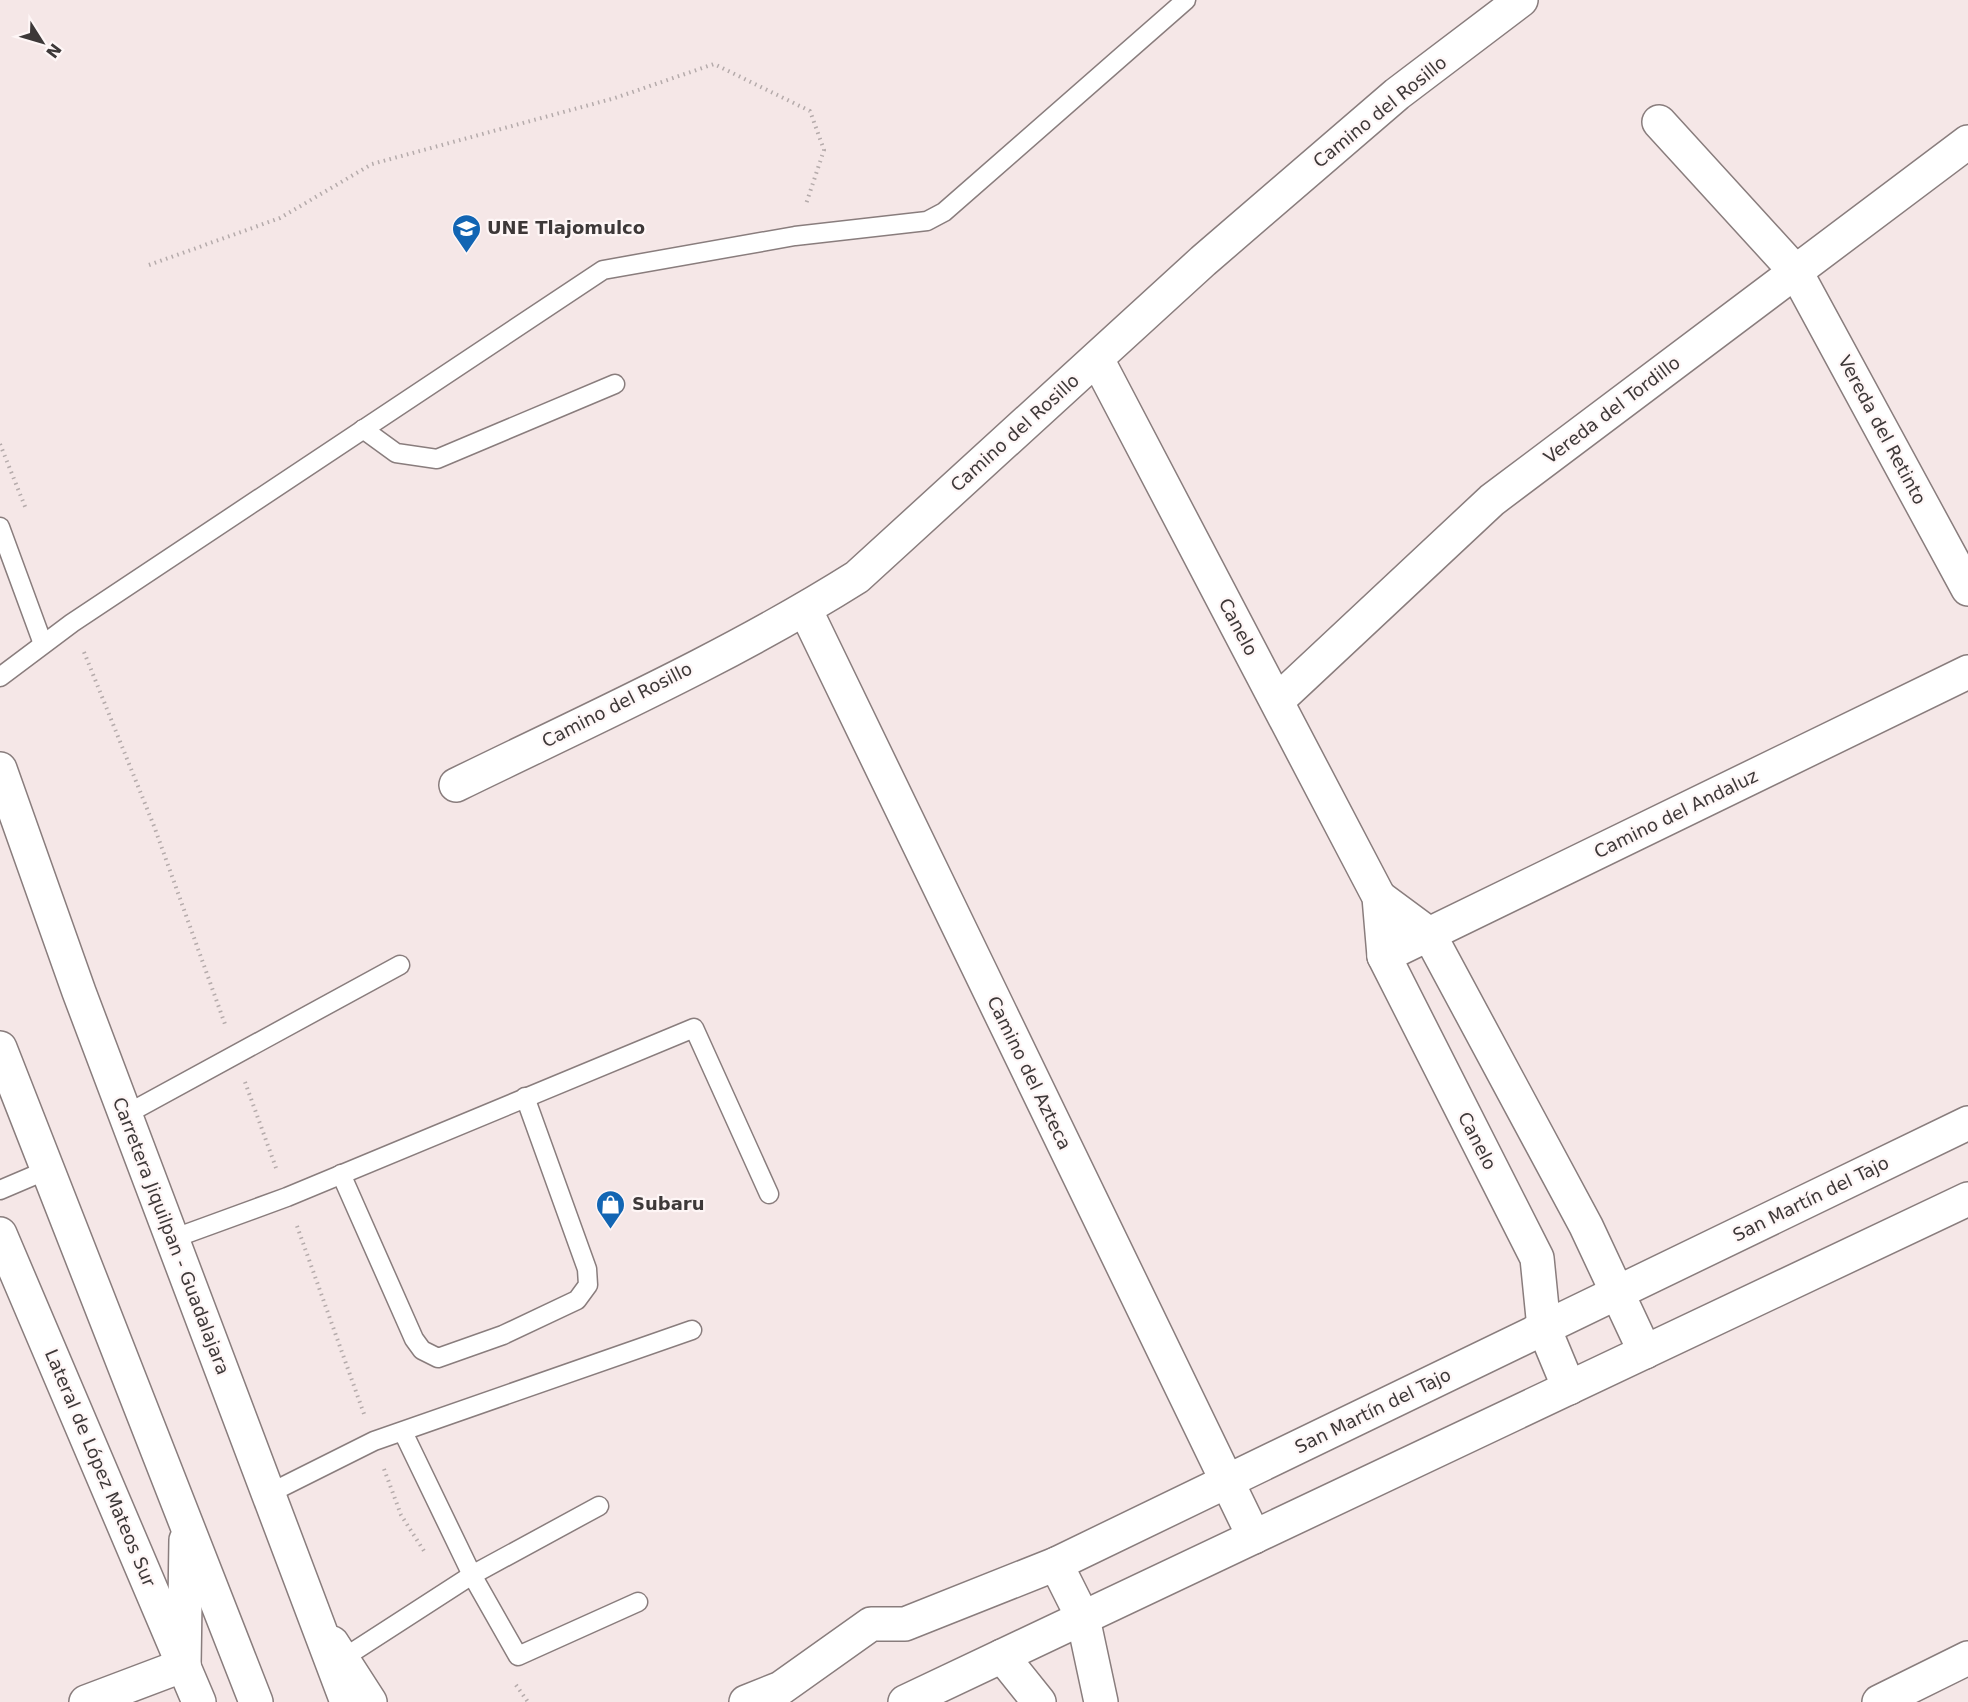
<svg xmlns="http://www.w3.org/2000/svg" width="1968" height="1702" viewBox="0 0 1968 1702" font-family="'DejaVu Sans',sans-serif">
<rect width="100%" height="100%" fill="#f5e7e7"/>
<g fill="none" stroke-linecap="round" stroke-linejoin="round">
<defs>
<g id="service">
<path d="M363,429L396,453L437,459L615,384"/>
<path d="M0,527L43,644"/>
<path d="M0,677L72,623L603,270L795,236L927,221L944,212L1186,0"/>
<path d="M125,1115L400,965"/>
<path d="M341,1174L414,1339L422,1350L438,1358L503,1335L577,1300L588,1285L587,1269L525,1097"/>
<path d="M0,1190L47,1170"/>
<path d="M172,1239L287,1197L694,1028L769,1194"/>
<path d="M403,1432L472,1575L518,1656L638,1602"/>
<path d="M268,1494L374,1441L692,1330"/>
<path d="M342,1659L472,1575L599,1506"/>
</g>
<g id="minor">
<path d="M1659,122L1796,272L1968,589"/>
<path d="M1097,359L1379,897L1384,956L1537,1258L1544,1328L1569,1388"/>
<path d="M805,609L1254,1537"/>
<path d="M1277,701L1492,500L1968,142"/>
<path d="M456,785C591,719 730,657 857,577L1203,261L1397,94L1521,0"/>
<path d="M1379,897L1429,934L1586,1226L1645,1352"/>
<path d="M1384,956L1968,672"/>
<path d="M1056,1564L1083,1618L1101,1702"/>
<path d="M1002,1656L1039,1702"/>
<path d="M86,1702L184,1665"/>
<path d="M746,1702L781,1688L871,1624H905L1056,1564L1968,1123"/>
<path d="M905,1702L1968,1199"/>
<path d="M1879,1702L1968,1658"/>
</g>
<g id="tertiary">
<path d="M0,1234L199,1702"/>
<path d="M332,1643L370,1702"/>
</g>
<g id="trunk">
<path d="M0,769L79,992L347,1702"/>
<path d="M0,1048L256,1702"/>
<path d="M184,1665L186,1540"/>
</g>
</defs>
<use href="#service" stroke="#897d7d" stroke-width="21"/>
<use href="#minor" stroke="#897d7d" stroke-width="36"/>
<use href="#tertiary" stroke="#897d7d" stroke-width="36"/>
<use href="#trunk" stroke="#897d7d" stroke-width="36"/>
<g stroke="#b5abab" stroke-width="4" stroke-dasharray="1.5 4.5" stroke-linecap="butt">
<path d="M149,265L280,218L372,164L615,98L714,64L810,111L824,150L806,204"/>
<path d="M0,444L26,509"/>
<path d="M84,652L154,826L226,1027"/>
<path d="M245,1082L276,1168"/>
<path d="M297,1226L364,1414"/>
<path d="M384,1469L401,1515L424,1551"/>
<path d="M516,1685L528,1702"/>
</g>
<use href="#service" stroke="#fff" stroke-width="18"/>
<use href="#minor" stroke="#fff" stroke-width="33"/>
<use href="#tertiary" stroke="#fff" stroke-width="33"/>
<use href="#trunk" stroke="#fff" stroke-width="33"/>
</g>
<defs>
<symbol id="university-pin" viewBox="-11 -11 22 30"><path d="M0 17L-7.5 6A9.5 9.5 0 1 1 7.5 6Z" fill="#1265b3" stroke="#fef6f6"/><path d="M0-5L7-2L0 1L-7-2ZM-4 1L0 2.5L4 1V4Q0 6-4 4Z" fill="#fff"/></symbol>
<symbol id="shop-pin" viewBox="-11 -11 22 30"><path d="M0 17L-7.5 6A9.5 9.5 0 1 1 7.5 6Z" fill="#1265b3" stroke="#fef6f6"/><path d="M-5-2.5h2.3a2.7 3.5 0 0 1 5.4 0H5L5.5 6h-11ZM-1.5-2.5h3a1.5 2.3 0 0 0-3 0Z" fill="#fff"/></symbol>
</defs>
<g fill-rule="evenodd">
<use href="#university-pin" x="450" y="212" width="33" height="45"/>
<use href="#shop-pin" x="594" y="1188" width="33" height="45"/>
</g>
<g text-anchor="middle" stroke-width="4.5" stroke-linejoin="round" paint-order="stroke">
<g font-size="18" fill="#3d3838" stroke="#fef6f6">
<text transform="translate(1380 112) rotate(-39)" y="6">Camino del Rosillo</text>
<text transform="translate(1612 410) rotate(-37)" y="6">Vereda del Tordillo</text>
<text transform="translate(1882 430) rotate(62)" y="6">Vereda del Retinto</text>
<text transform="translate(1015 433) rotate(-42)" y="6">Camino del Rosillo</text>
<text transform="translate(1238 627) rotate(62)" y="6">Canelo</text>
<text transform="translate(617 705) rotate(-27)" y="6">Camino del Rosillo</text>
<text transform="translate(1676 814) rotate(-26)" y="6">Camino del Andaluz</text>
<text transform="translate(1029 1073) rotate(64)" y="6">Camino del Azteca</text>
<text transform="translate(1477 1141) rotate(63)" y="6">Canelo</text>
<text transform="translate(1811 1199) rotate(-26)" y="6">San Martín del Tajo</text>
<text transform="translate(171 1236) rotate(69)" y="6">Carretera Jiquilpan - Guadalajara</text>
<text transform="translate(1373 1411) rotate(-26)" y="6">San Martín del Tajo</text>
<text transform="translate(100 1468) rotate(67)" y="6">Lateral de López Mateos Sur</text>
</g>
<g font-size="18" font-weight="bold" fill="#3d3838" stroke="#fef6f6" text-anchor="start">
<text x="487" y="234">UNE Tlajomulco</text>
<text x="632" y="1210">Subaru</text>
</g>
</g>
<g transform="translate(42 42) rotate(127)" stroke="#fef6f6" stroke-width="4.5" paint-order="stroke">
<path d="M0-4.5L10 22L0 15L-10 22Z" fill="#3d3838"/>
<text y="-9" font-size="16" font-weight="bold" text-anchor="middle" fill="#3d3838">N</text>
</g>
</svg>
